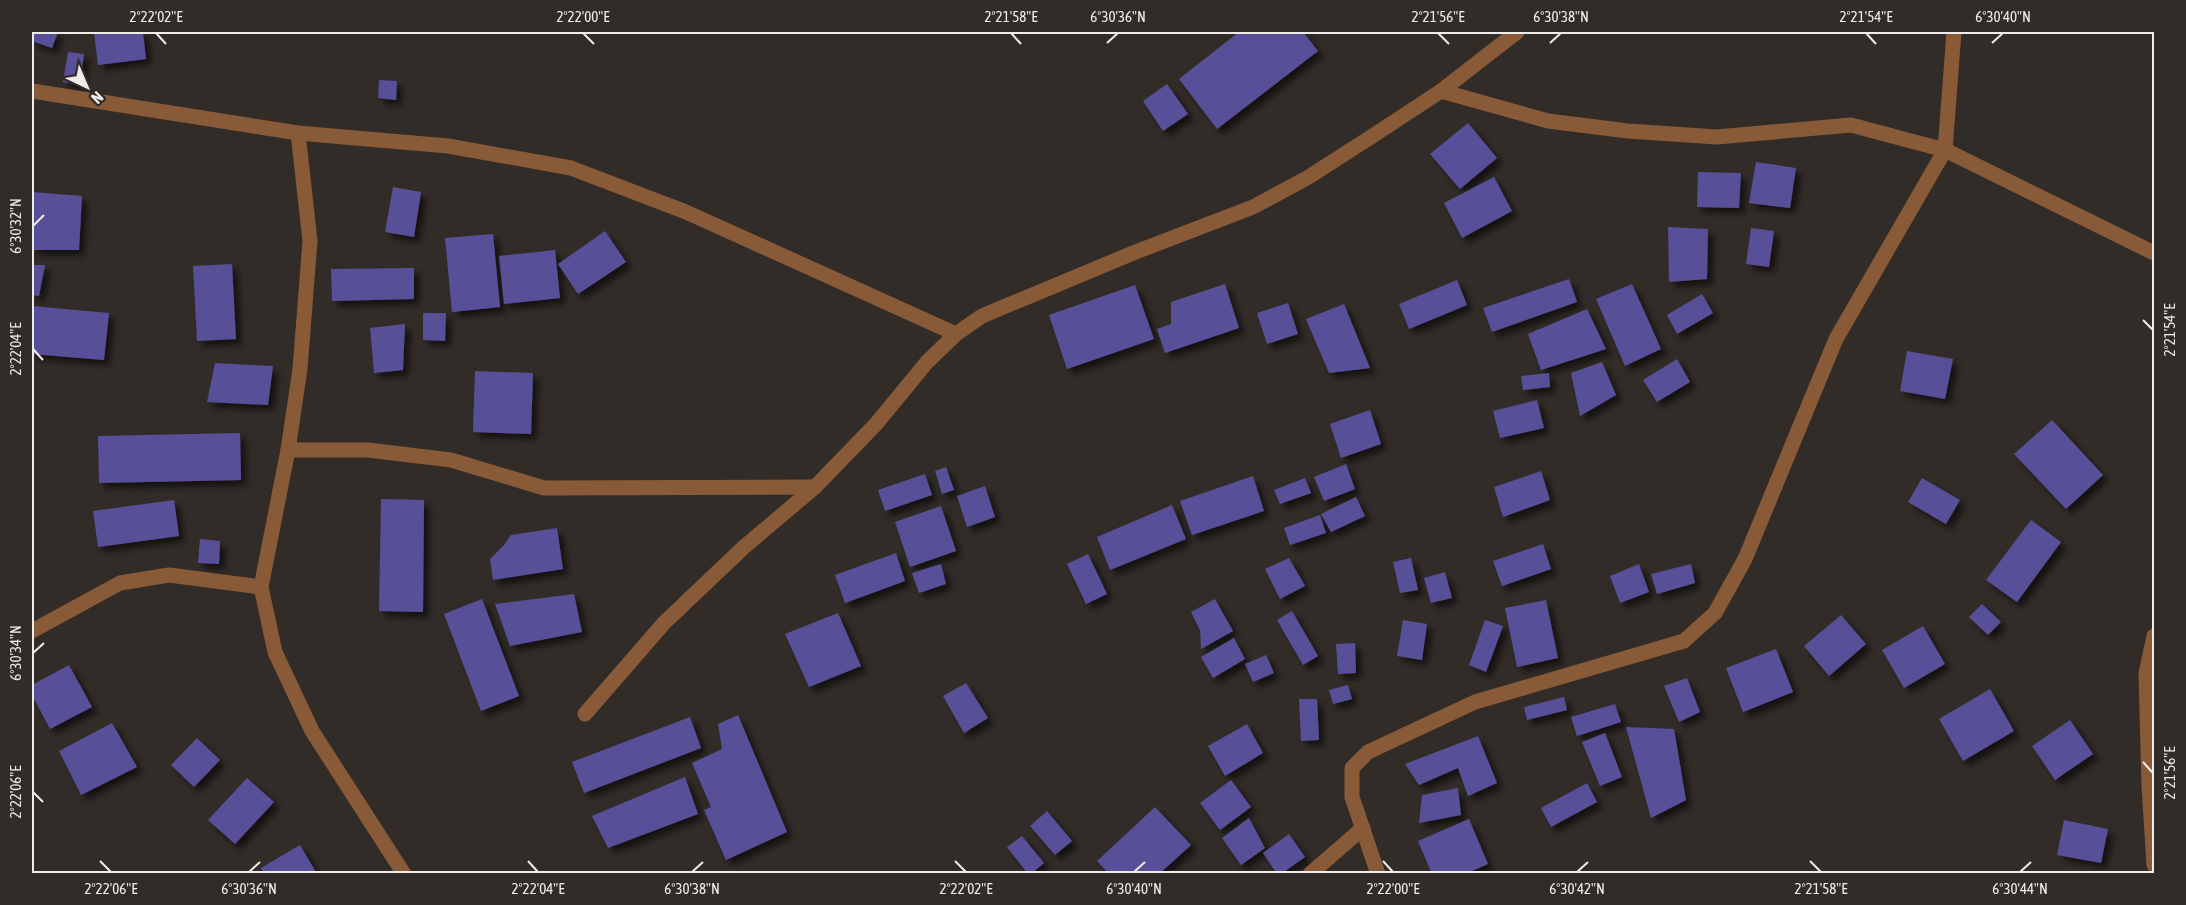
<svg xmlns="http://www.w3.org/2000/svg" width="2186" height="905" viewBox="0 0 2186 905" font-family="'Asap Condensed',sans-serif">
<defs>
<filter id="shadow"><feDropShadow dx="5.5" dy="5.5" stdDeviation="3" flood-color="#0009"/></filter>
</defs>
<rect width="100%" height="100%" fill="#322c28"/>
<g fill="#584f99" filter="url(#shadow)">
<path d="M32,32H58L52,48L32,41Z"/>
<path d="M94,32H143L146,59L98,65Z"/>
<path d="M1239,32H1303L1318,51L1217,129L1179,79Z"/>
<path d="M68,52L84,54L80,84L63,82Z"/>
<path d="M379,80L397,81L396,100L378,98Z"/>
<path d="M1167,84L1188,114L1163,131L1143,101Z"/>
<path d="M1468,123L1497,158L1460,189L1430,154Z"/>
<path d="M1756,162L1796,168L1790,208L1749,203Z"/>
<path d="M1698,172L1741,173L1739,208L1697,207Z"/>
<path d="M1494,177L1512,211L1462,238L1444,203Z"/>
<path d="M393,187L421,192L414,237L385,232Z"/>
<path d="M32,192L82,196L79,250H32Z"/>
<path d="M1668,227L1708,229L1707,279L1669,282Z"/>
<path d="M1751,228L1774,231L1769,267L1746,264Z"/>
<path d="M605,231L626,262L578,294L558,264Z"/>
<path d="M493,234L500,307L452,312L445,238Z"/>
<path d="M555,250L560,298L504,304L499,256Z"/>
<path d="M232,264L236,339L197,341L193,266Z"/>
<path d="M32,265H45L39,296L32,295Z"/>
<path d="M414,268V299L332,301L331,269Z"/>
<path d="M1569,279L1577,302L1492,332L1483,308Z"/>
<path d="M1457,280L1467,305L1409,329L1399,304Z"/>
<path d="M1225,284L1239,328L1165,353L1157,329L1171,324V302Z"/>
<path d="M1632,284L1661,349L1625,366L1596,299Z"/>
<path d="M1135,285L1154,339L1067,369L1049,315Z"/>
<path d="M1702,294L1713,313L1677,334L1667,315Z"/>
<path d="M1288,303L1298,334L1267,344L1257,313Z"/>
<path d="M1344,304L1370,368L1329,373L1306,319Z"/>
<path d="M32,306L109,313L104,360L32,354Z"/>
<path d="M1587,309L1606,349L1541,370L1528,334Z"/>
<path d="M423,313H446L445,341L423,340Z"/>
<path d="M405,324L403,370L374,373L370,328Z"/>
<path d="M1907,351L1953,359L1945,399L1900,391Z"/>
<path d="M1677,359L1690,382L1657,402L1643,380Z"/>
<path d="M1602,362L1616,395L1580,416L1571,373Z"/>
<path d="M215,363L273,366L268,405L207,402Z"/>
<path d="M475,371L533,373L531,434L473,432Z"/>
<path d="M1549,373L1550,387L1523,390L1521,376Z"/>
<path d="M1537,400L1544,428L1500,438L1493,411Z"/>
<path d="M1370,410L1381,444L1341,458L1330,424Z"/>
<path d="M2052,420L2103,475L2066,509L2014,454Z"/>
<path d="M240,433L241,480L99,483L98,436Z"/>
<path d="M1346,464L1355,489L1324,501L1314,477Z"/>
<path d="M946,467L954,490L942,494L935,471Z"/>
<path d="M1541,471L1550,500L1503,517L1494,487Z"/>
<path d="M925,474L932,495L885,511L878,490Z"/>
<path d="M1253,476L1264,511L1192,535L1180,501Z"/>
<path d="M1305,478L1311,493L1280,504L1274,490Z"/>
<path d="M1922,478L1960,500L1946,524L1908,502Z"/>
<path d="M985,486L995,517L967,527L957,496Z"/>
<path d="M1356,497L1365,516L1331,532L1321,514Z"/>
<path d="M381,499L424,500L423,612L379,611Z"/>
<path d="M174,500L179,536L98,547L93,511Z"/>
<path d="M1172,505L1186,539L1110,570L1097,537Z"/>
<path d="M941,506L956,551L910,567L895,522Z"/>
<path d="M1320,515L1326,533L1290,545L1284,528Z"/>
<path d="M2031,520L2061,542L2017,602L1986,580Z"/>
<path d="M557,528L563,569L493,580L490,559L504,545L511,535Z"/>
<path d="M200,539L220,541L219,564L198,563Z"/>
<path d="M1543,544L1551,569L1502,586L1493,561Z"/>
<path d="M896,553L905,581L845,603L835,575Z"/>
<path d="M1088,554L1107,594L1086,604L1067,564Z"/>
<path d="M1289,558L1305,586L1280,599L1265,569Z"/>
<path d="M1411,558L1418,590L1400,593L1393,562Z"/>
<path d="M941,564L946,584L919,593L912,573Z"/>
<path d="M1639,564L1649,592L1620,603L1610,576Z"/>
<path d="M1691,564L1695,583L1657,594L1651,574Z"/>
<path d="M1445,572L1452,598L1431,603L1424,578Z"/>
<path d="M574,594L582,632L510,646L495,604Z"/>
<path d="M482,599L519,696L481,711L444,614Z"/>
<path d="M1215,599L1233,631L1201,649L1200,630L1191,612Z"/>
<path d="M1546,600L1558,658L1517,667L1505,608Z"/>
<path d="M1982,604L2001,622L1988,635L1969,617Z"/>
<path d="M1292,611L1318,656L1303,665L1277,620Z"/>
<path d="M838,613L861,666L809,687L785,634Z"/>
<path d="M1841,615L1866,644L1829,676L1804,646Z"/>
<path d="M1403,620L1427,624L1422,660L1397,656Z"/>
<path d="M1485,620L1503,626L1486,672L1469,665Z"/>
<path d="M1923,626L1945,664L1904,688L1882,650Z"/>
<path d="M1234,638L1245,659L1213,678L1201,657Z"/>
<path d="M1355,643L1356,673L1338,674L1336,644Z"/>
<path d="M1776,649L1793,692L1743,712L1726,668Z"/>
<path d="M1266,655L1274,673L1253,682L1245,664Z"/>
<path d="M69,665L92,707L50,729L32,695V685Z"/>
<path d="M1687,678L1700,712L1679,722L1664,686Z"/>
<path d="M966,683L988,718L964,733L943,696Z"/>
<path d="M1348,685L1352,699L1333,704L1329,690Z"/>
<path d="M1990,689L2014,731L1963,761L1939,719Z"/>
<path d="M1564,697L1567,710L1527,720L1524,707Z"/>
<path d="M1299,699H1317L1319,740L1301,741Z"/>
<path d="M1615,704L1621,722L1577,736L1571,717Z"/>
<path d="M738,715L787,832L726,860L704,810L711,807L692,763L722,749L718,724Z"/>
<path d="M690,717L701,748L584,793L572,762Z"/>
<path d="M2070,720L2093,754L2055,780L2032,746Z"/>
<path d="M112,723L137,767L81,795L59,751Z"/>
<path d="M1247,724L1263,753L1225,776L1208,746Z"/>
<path d="M1626,727L1674,729L1686,800L1651,818Z"/>
<path d="M1605,733L1622,777L1600,786L1582,742Z"/>
<path d="M1478,736L1497,783L1468,796L1458,768L1419,785L1405,764Z"/>
<path d="M197,738L220,760L194,787L171,765Z"/>
<path d="M685,777L698,814L608,848L592,816Z"/>
<path d="M247,778L274,802L235,844L208,820Z"/>
<path d="M1231,780L1251,807L1220,830L1200,803Z"/>
<path d="M1587,783L1597,802L1551,827L1541,808Z"/>
<path d="M1458,788L1461,815L1419,823L1422,795Z"/>
<path d="M1155,807L1191,845L1159,874H1109L1097,861Z"/>
<path d="M1047,811L1072,841L1055,855L1030,826Z"/>
<path d="M1249,818L1265,848L1241,865L1222,838Z"/>
<path d="M1469,819L1488,864L1465,874H1432L1418,841Z"/>
<path d="M2064,820L2108,829L2101,863L2057,855Z"/>
<path d="M1289,834L1305,857L1281,874H1277L1263,853Z"/>
<path d="M1022,836L1044,863L1031,874H1028L1007,847Z"/>
<path d="M300,845L317,874H264L261,868Z"/>
</g>
<g fill="none" stroke-linecap="round" stroke-linejoin="round">
<g stroke="#895a37" stroke-width="15">
<path d="M32,91L298,133L448,146L571,168L686,212L956,334"/>
<path d="M1441,91L1548,121L1628,131L1717,137L1851,125L1945,150L2154,253"/>
<path d="M298,133L310,241L300,369L288,450L261,587L275,652L312,731L404,874"/>
<path d="M288,450H368L451,460L544,488L815,487"/>
<path d="M32,631L120,583L169,575L261,587"/>
<path d="M2154,636L2146,673L2149,786L2154,865"/>
<path d="M585,714L664,623L744,547L815,487L876,424L927,362L956,334L982,316L1133,253L1253,207L1307,178L1374,135L1441,91L1517,32"/>
<path d="M1310,874L1363,828"/>
<path d="M1378,874L1352,797V768L1368,752L1475,702L1684,641L1715,613L1745,559L1836,339L1945,150L1954,32"/>
</g>
</g>
<path fill="none" stroke="#f0ecea" stroke-width="2" d="M156,33L166,44M583,33L594,44M1011,33L1021,44M1438,33L1449,44M1866,33L1876,44M1107,43L1118,33M1550,43L1561,33M1992,43L2003,33M33,226L44,215M2143,320L2153,330M33,349L43,360M33,653L44,643M2143,762L2153,773M33,792L43,802M100,861L111,872M528,861L538,872M955,861L966,872M1383,861L1393,872M1810,861L1821,872M249,872L260,862M692,872L703,862M1134,872L1145,862M1577,872L1588,862M2020,872L2031,862"/>
<rect width="2186" height="905" fill="none" stroke="#322c28" stroke-width="66"/>
<g transform="translate(87 87) rotate(136)" stroke="#322c28" stroke-width="4.5" paint-order="stroke">
<path d="M0-4.5L10 22L0 15L-10 22Z" fill="#f0ecea"/>
<text y="-9" font-size="16" font-weight="bold" text-anchor="middle" fill="#f0ecea">N</text>
</g>
<rect x="33" y="33" width="2120" height="839" fill="none" stroke="#f0ecea" stroke-width="2"/>
<g font-size="15" text-anchor="middle" fill="#f0ecea">
<text x="156" y="22">2°22'02"E</text>
<text x="583" y="22">2°22'00"E</text>
<text x="1011" y="22">2°21'58"E</text>
<text x="1118" y="22">6°30'36"N</text>
<text x="1438" y="22">2°21'56"E</text>
<text x="1561" y="22">6°30'38"N</text>
<text x="1866" y="22">2°21'54"E</text>
<text x="2003" y="22">6°30'40"N</text>
<text transform="translate(16 226) rotate(-90)" y="5">6°30'32"N</text>
<text transform="translate(2170 330) rotate(-90)" y="5">2°21'54"E</text>
<text transform="translate(16 349) rotate(-90)" y="5">2°22'04"E</text>
<text transform="translate(16 653) rotate(-90)" y="5">6°30'34"N</text>
<text transform="translate(2170 773) rotate(-90)" y="5">2°21'56"E</text>
<text transform="translate(16 792) rotate(-90)" y="5">2°22'06"E</text>
<text x="111" y="894">2°22'06"E</text>
<text x="249" y="894">6°30'36"N</text>
<text x="538" y="894">2°22'04"E</text>
<text x="692" y="894">6°30'38"N</text>
<text x="966" y="894">2°22'02"E</text>
<text x="1134" y="894">6°30'40"N</text>
<text x="1393" y="894">2°22'00"E</text>
<text x="1577" y="894">6°30'42"N</text>
<text x="1821" y="894">2°21'58"E</text>
<text x="2020" y="894">6°30'44"N</text>
</g>
</svg>
